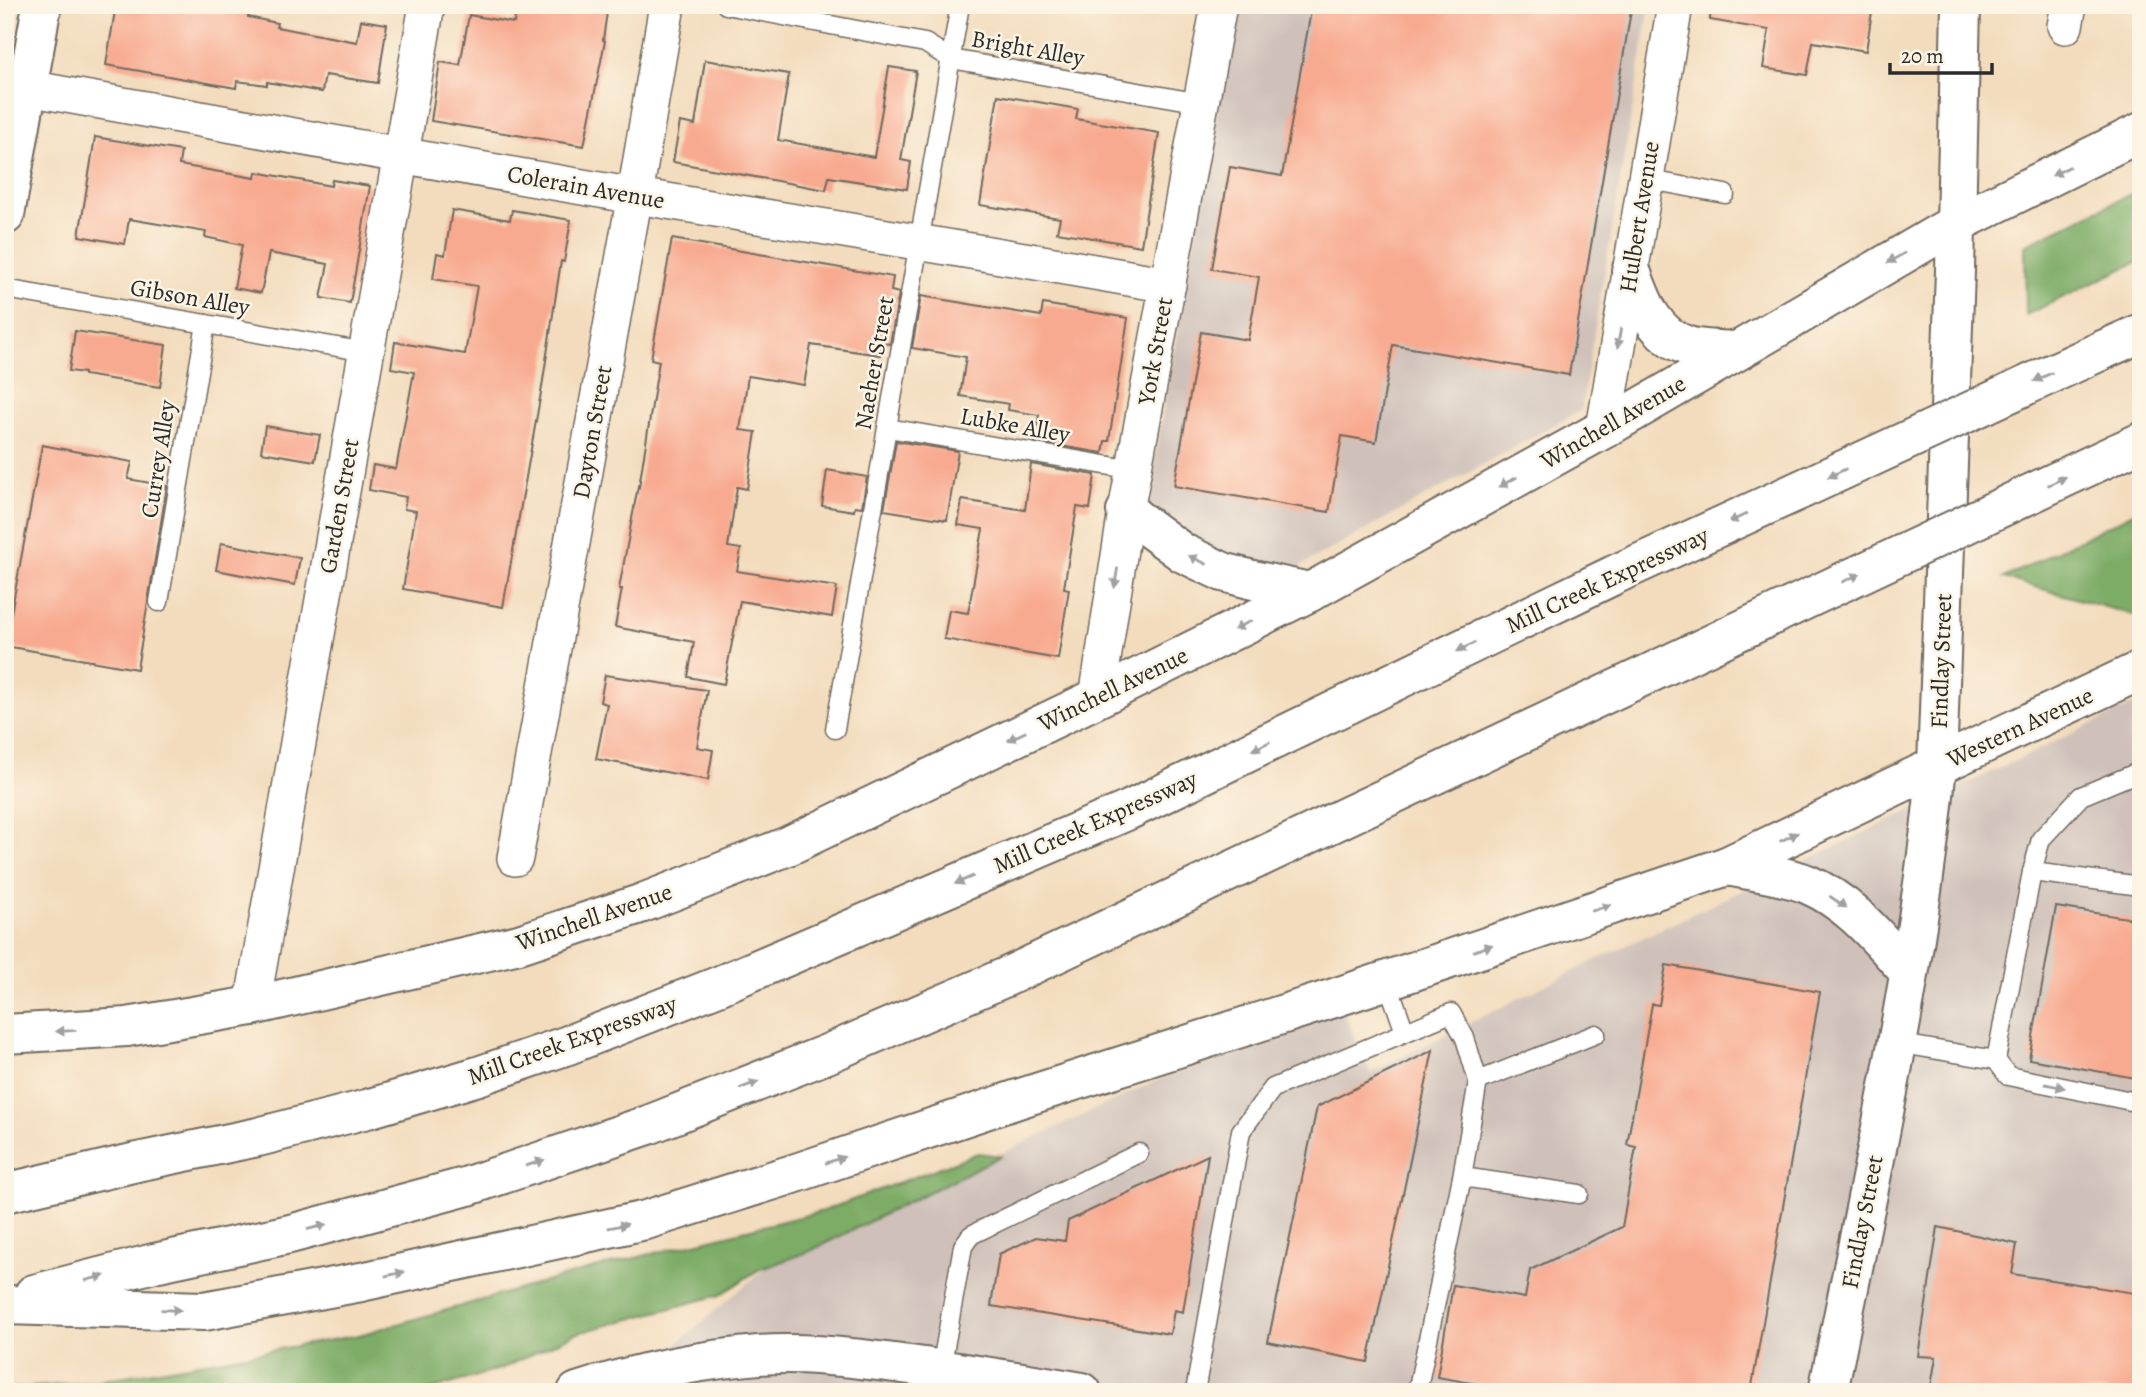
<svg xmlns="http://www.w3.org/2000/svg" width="2146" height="1397" viewBox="0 0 2146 1397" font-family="Alegreya,serif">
<rect width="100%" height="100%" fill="#fcf5e5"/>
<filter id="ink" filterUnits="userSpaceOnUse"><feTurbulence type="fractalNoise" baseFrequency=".0143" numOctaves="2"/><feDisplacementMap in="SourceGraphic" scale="14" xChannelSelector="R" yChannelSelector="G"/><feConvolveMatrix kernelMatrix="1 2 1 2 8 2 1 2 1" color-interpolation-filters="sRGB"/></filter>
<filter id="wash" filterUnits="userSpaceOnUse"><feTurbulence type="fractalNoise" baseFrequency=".00686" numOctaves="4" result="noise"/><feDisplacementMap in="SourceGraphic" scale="28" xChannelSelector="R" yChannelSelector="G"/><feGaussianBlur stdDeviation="1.57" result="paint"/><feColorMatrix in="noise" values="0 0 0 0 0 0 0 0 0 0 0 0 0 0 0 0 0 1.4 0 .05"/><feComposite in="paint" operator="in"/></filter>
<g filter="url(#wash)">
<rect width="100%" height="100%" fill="#f3dcbd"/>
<g fill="#cfc1ba">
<path d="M1236,5H1650L1581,410L1281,577L1194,553L1145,513Z"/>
<path d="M2141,701V1392H620L763,1270L850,1224L1158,1080L1342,1008L1370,1073L1600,958Z"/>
</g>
<g fill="#7dac66" stroke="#546c48" stroke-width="2">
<path d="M2141,189V260L2026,315L2025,245Z"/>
<path d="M2141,509V611L2133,615L2004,578Z"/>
<path d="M978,1153L1001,1156L810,1251L758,1270L720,1295L574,1334L503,1368L434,1389L417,1392H5V1389L91,1382L359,1335L583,1271L823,1211Z"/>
</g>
<g id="blocks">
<g fill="#f8aa90">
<path d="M116,5H249L248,17L277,23L276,27L357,42L361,20L387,24L378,83L325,75L322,92L267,82V85L237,81L236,88L106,65Z"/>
<path d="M517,5H608L603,40L605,41L584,146L431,121L440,62L460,65L469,15L514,23Z"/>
<path d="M1312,5H1632L1569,375L1393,345L1376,442L1342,436L1329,512L1174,486L1201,332L1248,340L1259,277L1212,269L1230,167L1282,176Z"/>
<path d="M1711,5H1873L1866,51L1813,42L1807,75L1763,68L1769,30L1710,20Z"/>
<path d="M705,60L789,74L778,140L874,157L889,67L916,71L901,160L911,162L907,189L829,177L826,190L673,162L680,122L695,125Z"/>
<path d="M998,95L1078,109L1076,119L1159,133L1141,246L1057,232L1060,218L980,205Z"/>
<path d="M95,137L181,151L179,165L255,178L256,172L331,186L332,180L370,186L350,303L321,298L328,264L269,253L261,293L234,288L242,245L205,237L206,232L129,219L125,244L79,236Z"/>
<path d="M452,210L510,220L512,210L571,220L564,262L561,261L542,387L503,607L403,589L416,511L404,509L406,497L369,490L373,465L396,469L414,372L391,368L395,342L465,354L477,286L433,279L437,253L445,255Z"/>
<path d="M672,239L893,277L891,291L899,293L890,344L882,343L880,355L811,345L804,385L748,376L740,430L756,432L747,489L737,487L728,547L741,549L737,571L837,587L832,617L740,601L724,684L688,677L694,642L615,627L622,589H619L638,486L639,487L659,361L651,359Z"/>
<path d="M921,296L1041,316L1043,304L1128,318L1109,441H1105L1103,453L1035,442L1039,415L1008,410L1009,404L960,396L966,357L912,348Z"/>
<path d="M75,331L166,345L160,387L84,375V373L69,371Z"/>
<path d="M265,426L320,435L315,461L261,452Z"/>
<path d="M896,441L958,451L947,520L884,510Z"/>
<path d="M42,445L132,462L128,479L167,486L137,669L5,646Z"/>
<path d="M1031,464L1095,475L1090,509L1077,507L1064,588L1069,589L1058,659L944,639L949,610L968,613L983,529L958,525L962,500L1025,510Z"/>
<path d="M827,470L867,477L862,507L855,506L854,511L822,506Z"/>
<path d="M221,543L300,558L295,585L216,570Z"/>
<path d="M605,675L707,690L697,747L713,750L708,780L596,759L607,704L600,702Z"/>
<path d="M2056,907L2141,920V1079L2029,1059Z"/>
<path d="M1666,965L1820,992L1751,1392H1523L1437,1377L1453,1285L1525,1298L1530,1270L1622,1227L1636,1147L1627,1145L1652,1004L1659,1005Z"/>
<path d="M1433,1050L1368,1362L1268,1342L1317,1107Z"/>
<path d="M1208,1155L1183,1312L1174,1310L1170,1334L991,1306L999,1254L1036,1237L1065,1241L1068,1221Z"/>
<path d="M1938,1227L2017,1244L2012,1274L2141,1294V1392H1930L1936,1357L1918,1356Z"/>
</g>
</g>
</g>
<g filter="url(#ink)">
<use href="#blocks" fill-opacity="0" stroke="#71695e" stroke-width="2"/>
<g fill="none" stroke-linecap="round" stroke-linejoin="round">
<defs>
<g id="lane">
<path d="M726,5L925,43L951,59L1201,103"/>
<path d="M1645,179L1725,194"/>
<path d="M5,289L366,352"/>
<path d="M888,428L1134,470"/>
<path d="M159,602L206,324"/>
<path d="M835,729L960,5"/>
<path d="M2032,872L2141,886"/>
<path d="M1387,981L1405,1032"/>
<path d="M1896,1043L1996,1060L2032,872L2041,839L2081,796L2141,771"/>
<path d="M1996,1060L2008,1076L2141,1103"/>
<path d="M1478,1081L1596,1034"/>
<path d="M1462,1177L1579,1194"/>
<path d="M941,1369L963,1246L971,1235L1139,1153"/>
<path d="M1195,1392L1241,1131L1273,1088L1451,1013L1465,1038L1478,1081L1462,1177L1417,1392"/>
</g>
<g id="street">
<path d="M2065,26L2069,5"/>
<path d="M5,84C215,121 425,161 636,196C813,225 990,253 1168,285"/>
<path d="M1604,429L1675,5"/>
<path d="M1097,698L1126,511L1219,5"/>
<path d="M515,858L635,195L667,5"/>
<path d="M252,1006L427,5"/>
</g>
<g id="secondary">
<path d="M5,215L42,5"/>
<path d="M577,1392C636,1373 697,1360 759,1355C802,1352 845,1357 887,1362C952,1370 1017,1381 1082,1392"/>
<path d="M1828,1392C1869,1184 1917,976 1937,766L1955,271L1961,5"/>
</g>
<g id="primary">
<path d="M1631,271C1642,301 1653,335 1688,346C1703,350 1722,350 1737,351"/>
<path d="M1126,511L1183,553L1223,572L1253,580L1310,592"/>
<path d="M1937,766L2141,670"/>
<path d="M5,1034L127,1027L252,1006L519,944L640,904L788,846L1097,698L1310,592L1604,429L1955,224L2141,132"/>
</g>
<g id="highway">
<path d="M2105,349L2141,333"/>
<path d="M2117,453L2141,442"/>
<path d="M1727,866C1751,871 1785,875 1807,884C1850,902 1878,938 1909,972"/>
<path d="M5,1193L137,1162L258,1137L367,1109L478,1076L568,1045L718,986L1129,810L1614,575L1800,490"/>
<path d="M34,1294L154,1263L290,1234L468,1186L648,1125L827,1054L1006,977L1790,607"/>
<path d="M5,1305L204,1311L361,1282L646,1220L790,1175L1024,1097L1334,998L1727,866L1937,766"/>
</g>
</defs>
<use href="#lane" stroke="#71695e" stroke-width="21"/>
<use href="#street" stroke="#71695e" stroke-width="38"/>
<use href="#secondary" stroke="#71695e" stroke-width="42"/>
<use href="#primary" stroke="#71695e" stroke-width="42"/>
<use href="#highway" stroke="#71695e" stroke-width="42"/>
<use href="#lane" stroke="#fff" stroke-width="18"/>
<use href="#street" stroke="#fff" stroke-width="35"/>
<use href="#secondary" stroke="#fff" stroke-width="38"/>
<use href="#primary" stroke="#fff" stroke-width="38"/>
<use href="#highway" stroke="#fff" stroke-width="38"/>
<defs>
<g id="highway-bridge">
<path d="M1800,490L2105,349"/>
<path d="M1790,607L2117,453"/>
</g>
</defs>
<use href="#highway-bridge" stroke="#71695e" stroke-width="42" stroke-linecap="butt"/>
<use href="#highway-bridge" stroke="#fff" stroke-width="38"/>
</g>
<defs><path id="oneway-solid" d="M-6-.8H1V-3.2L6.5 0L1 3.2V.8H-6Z" transform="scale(1.75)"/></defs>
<g fill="#a0a0a0">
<use href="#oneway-solid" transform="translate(2061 171) rotate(153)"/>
<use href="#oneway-solid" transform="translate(1896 258) rotate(150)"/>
<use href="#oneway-solid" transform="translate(1619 338) rotate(100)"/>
<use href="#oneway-solid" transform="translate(2043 377) rotate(155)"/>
<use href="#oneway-solid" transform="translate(1837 473) rotate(155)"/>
<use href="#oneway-solid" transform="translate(2057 481) rotate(-25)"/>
<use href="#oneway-solid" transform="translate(1508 482) rotate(151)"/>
<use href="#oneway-solid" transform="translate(1738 518) rotate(155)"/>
<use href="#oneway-solid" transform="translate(1198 560) rotate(-155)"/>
<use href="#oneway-solid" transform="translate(1116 578) rotate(99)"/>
<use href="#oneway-solid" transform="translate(1851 578) rotate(-25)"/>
<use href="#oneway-solid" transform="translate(1243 625) rotate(153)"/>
<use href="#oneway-solid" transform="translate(1466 647) rotate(154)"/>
<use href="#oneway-solid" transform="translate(1017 736) rotate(154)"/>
<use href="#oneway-solid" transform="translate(1261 746) rotate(154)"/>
<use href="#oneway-solid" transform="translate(1789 837) rotate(-26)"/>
<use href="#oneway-solid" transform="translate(964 880) rotate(157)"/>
<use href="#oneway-solid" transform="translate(1838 902) rotate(35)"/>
<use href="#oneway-solid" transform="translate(1601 908) rotate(-19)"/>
<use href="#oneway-solid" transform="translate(1483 948) rotate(-19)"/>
<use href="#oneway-solid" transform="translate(66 1031) rotate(177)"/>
<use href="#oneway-solid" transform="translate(749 1085) rotate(-21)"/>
<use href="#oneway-solid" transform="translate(2055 1086) rotate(11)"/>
<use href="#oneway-solid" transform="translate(835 1160) rotate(-19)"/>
<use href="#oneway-solid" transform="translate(535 1163) rotate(-19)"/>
<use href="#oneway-solid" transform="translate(618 1226) rotate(-12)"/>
<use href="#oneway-solid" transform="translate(317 1227) rotate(-15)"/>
<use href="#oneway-solid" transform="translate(395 1274) rotate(-12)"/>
<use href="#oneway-solid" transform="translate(95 1278) rotate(-14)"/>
<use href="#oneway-solid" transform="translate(171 1310) rotate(2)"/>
</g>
</g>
<g text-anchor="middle" stroke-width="5" stroke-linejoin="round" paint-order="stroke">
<g font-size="24" fill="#2b2b2b" stroke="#fcf5e5">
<text transform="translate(1028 48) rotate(10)" y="8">Bright Alley</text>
<text transform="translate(586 187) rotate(10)" y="8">Colerain Avenue</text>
<text transform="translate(1639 217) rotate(-81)" y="8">Hulbert Avenue</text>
<text transform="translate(190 297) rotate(10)" y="8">Gibson Alley</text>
<text transform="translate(1155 351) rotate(-80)" y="8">York Street</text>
<text transform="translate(874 363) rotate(-80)" y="8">Naeher Street</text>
<text transform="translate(1613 422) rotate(-30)" y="8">Winchell Avenue</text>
<text transform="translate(1015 425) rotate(10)" y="8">Lubke Alley</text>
<text transform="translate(592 432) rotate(-80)" y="8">Dayton Street</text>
<text transform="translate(158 459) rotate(-81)" y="8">Currey Alley</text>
<text transform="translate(339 506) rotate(-80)" y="8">Garden Street</text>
<text transform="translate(1607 580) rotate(-25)" y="8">Mill Creek Expressway</text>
<text transform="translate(1941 661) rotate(-88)" y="8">Findlay Street</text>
<text transform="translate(1113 689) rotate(-26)" y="8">Winchell Avenue</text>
<text transform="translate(2020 727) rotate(-25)" y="8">Western Avenue</text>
<text transform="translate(1095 822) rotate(-24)" y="8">Mill Creek Expressway</text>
<text transform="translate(594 917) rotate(-19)" y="8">Winchell Avenue</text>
<text transform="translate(572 1040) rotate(-20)" y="8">Mill Creek Expressway</text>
<text transform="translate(1862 1222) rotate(-79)" y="8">Findlay Street</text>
</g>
</g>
<rect width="2146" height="1397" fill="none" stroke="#fcf5e5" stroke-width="28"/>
<path d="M1890 63v10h102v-10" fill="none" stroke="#2b2b2b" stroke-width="3.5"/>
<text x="1901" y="63" font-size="21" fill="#2b2b2b" stroke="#fcf5e5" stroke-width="5" paint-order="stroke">20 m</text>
</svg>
